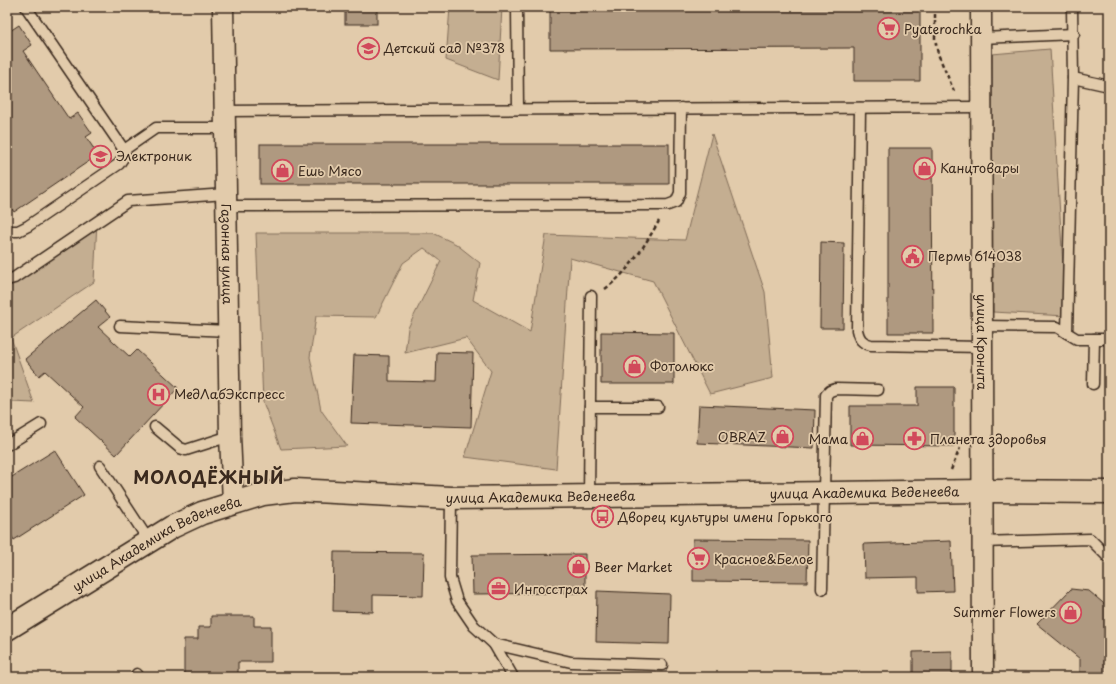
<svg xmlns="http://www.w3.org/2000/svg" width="1116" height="684" viewBox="0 0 1116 684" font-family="'Playpen Sans',sans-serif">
<rect width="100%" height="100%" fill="#e2cbab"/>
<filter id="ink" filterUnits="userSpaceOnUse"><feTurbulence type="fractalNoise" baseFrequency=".025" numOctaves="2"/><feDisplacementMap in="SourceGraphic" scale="8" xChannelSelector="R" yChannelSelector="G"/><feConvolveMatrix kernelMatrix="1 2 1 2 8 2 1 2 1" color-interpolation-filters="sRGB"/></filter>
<g filter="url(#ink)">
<g fill="#c4ae91" stroke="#806c58">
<path d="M450,7H502L498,80L446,60Z"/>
<path d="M1050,49L1066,316L993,312L992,54Z"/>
<path d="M712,134L765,292L773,378L710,394L653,281L570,258L556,469L465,457L491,371L466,338L405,353L408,328L441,261L424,248L403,263L376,317L316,316L310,357L321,410L347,446L281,449L263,402L256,233H433L456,244L480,263L473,300L530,332L546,235L685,240Z"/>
<path d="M97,221L94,282L11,338L34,403L12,402L7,395V288L42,260Z"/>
</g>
<g fill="#af9980" stroke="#3b2a1e">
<rect x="345" y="7" width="32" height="17"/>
<path d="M550,7H920V81H854V48L550,49Z"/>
<path d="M19,25L32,45L23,51L69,119L78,113L92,133L86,137L98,155L14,212L7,202V27L10,31Z"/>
<rect x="260" y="144" width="409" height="40"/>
<path d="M888,148H932L933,333H888Z"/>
<path d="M821,242L844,243L843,328H820Z"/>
<path d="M96,300L110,317L98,327L130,357L137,350L178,388L116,455L75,417L84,407L45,371L39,376L25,359Z"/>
<path d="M601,332L674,333V384H601Z"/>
<path d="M437,352L473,353L471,427L351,423L354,355L389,356V381L436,382Z"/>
<path d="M917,387H954V446L850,445V406H917Z"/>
<path d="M699,405L815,410L814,448L697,443Z"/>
<path d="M55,450L84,495L14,540L7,529V480Z"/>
<path d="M693,539L808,540L807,582L693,581Z"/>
<path d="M951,541L953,591L918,592V577L865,578L864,544Z"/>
<path d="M334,552L424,553L423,596L373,595V612L333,611Z"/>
<path d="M585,554V593L473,594L472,555Z"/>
<path d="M1071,589L1089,591L1109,608V677H1080V659L1037,624Z"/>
<path d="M597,591L670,594L669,644L596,642Z"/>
<path d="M211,616H254V626H271V662H238V677H184V639H198V627H211Z"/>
<path d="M952,651V677H913V652Z"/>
</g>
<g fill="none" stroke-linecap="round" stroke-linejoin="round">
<defs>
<g id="service">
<path d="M517,7L518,109"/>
<path d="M981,38L1074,34"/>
<path d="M1073,78L1109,86"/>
<path d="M860,108L857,330C859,339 862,343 871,345L982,347"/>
<path d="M225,111L981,107"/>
<path d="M124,150L156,128H225"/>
<path d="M226,206L668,205L676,202L680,193L681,108"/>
<path d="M7,231H18L28,226L119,164L125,155L124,150L26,7"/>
<path d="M7,280L14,278L128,201L226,194"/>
<path d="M120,326L228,331"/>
<path d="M982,326L1057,327L1067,333L1073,78L1072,7"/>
<path d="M1067,333L1077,339H1109"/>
<path d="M1093,384L1094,339"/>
<path d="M590,407H658"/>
<path d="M155,427L180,448L186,450L230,436"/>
<path d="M7,445L41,424"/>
<path d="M100,466L149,541"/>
<path d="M589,496L591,296"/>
<path d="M451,498L450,578L457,601L474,626L494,644L513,677"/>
<path d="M982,542L1090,539L1109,558"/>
<path d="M822,589L826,395L830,391L836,389L878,390"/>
<path d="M494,644L571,662L662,665"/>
<path d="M137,674L139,677"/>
</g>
<g id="minor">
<path id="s1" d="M223,7L230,436L233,502"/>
<path id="s2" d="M981,7L983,677"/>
</g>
<g id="tertiary">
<path id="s3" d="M7,629L172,527L202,513L263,494L295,490L451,498L982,491L1109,492"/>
</g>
</defs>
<use href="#service" stroke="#3b2a1e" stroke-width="13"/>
<use href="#minor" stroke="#3b2a1e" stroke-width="23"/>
<use href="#tertiary" stroke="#3b2a1e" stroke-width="25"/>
<g stroke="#3b2a1e" stroke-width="2.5" stroke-dasharray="4 3" stroke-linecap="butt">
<path d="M935,7V39L938,54L954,91"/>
<path d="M605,289C630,271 644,246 659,221"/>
<path d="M951,470L960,448"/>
</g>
<use href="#service" stroke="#e2cbab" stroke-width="10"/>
<use href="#minor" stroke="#e2cbab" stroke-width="20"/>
<use href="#tertiary" stroke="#e2cbab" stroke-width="22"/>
</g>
</g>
<defs>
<symbol id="supermarket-ring" viewBox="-11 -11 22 22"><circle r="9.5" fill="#e2cbab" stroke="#d1495b" stroke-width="1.5"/><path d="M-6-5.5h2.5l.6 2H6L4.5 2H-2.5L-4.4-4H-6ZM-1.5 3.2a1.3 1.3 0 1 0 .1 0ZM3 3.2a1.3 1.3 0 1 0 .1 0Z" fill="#d1495b"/></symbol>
<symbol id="school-ring" viewBox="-11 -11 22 22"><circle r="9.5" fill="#e2cbab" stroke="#d1495b" stroke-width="1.5"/><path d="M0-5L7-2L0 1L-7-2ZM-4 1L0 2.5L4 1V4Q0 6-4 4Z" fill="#d1495b"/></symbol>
<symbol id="shop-ring" viewBox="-11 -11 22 22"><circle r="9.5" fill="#e2cbab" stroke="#d1495b" stroke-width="1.5"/><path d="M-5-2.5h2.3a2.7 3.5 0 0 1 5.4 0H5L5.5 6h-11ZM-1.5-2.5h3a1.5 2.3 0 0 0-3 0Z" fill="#d1495b"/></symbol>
<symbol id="civic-ring" viewBox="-11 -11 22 22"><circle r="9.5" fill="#e2cbab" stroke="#d1495b" stroke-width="1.5"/><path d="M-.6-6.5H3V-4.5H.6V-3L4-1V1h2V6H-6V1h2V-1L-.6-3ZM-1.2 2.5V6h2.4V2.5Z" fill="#d1495b"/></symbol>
<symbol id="hospital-ring" viewBox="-11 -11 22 22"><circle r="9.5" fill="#e2cbab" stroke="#d1495b" stroke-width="1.5"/><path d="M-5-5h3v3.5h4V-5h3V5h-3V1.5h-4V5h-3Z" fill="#d1495b"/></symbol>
<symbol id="pharmacy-ring" viewBox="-11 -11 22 22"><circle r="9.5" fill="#e2cbab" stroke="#d1495b" stroke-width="1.5"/><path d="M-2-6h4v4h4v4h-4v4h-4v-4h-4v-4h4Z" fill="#d1495b"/></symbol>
<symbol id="bus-ring" viewBox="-11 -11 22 22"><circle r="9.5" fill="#e2cbab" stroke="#d1495b" stroke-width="1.5"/><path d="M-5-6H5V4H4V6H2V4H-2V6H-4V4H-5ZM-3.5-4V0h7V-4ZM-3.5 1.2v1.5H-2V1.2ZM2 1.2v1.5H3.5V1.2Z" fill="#d1495b"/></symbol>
<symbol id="office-ring" viewBox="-11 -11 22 22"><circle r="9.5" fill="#e2cbab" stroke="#d1495b" stroke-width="1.5"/><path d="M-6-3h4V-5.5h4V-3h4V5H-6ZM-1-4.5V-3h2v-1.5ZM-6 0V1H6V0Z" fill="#d1495b"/></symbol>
</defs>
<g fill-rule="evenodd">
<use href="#supermarket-ring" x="876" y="16" width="25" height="25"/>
<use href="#school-ring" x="356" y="36" width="25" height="25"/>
<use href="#school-ring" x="88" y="144" width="25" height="25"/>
<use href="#shop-ring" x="912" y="156" width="25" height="25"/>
<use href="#shop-ring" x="270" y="158" width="25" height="25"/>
<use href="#civic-ring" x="900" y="244" width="25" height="25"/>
<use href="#shop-ring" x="622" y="354" width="25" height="25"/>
<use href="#hospital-ring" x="146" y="382" width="25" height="25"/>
<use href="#shop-ring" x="770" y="424" width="25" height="25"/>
<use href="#shop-ring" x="850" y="426" width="25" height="25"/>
<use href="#pharmacy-ring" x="902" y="426" width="25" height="25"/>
<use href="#bus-ring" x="590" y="504" width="25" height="25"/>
<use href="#supermarket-ring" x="686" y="546" width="25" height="25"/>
<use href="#shop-ring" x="566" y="554" width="25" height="25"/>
<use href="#office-ring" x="486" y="576" width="25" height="25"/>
<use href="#shop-ring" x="1058" y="600" width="25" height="25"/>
</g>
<g text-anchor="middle" stroke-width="3.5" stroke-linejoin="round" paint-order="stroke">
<g font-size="13" fill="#3b2a1e" stroke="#e2cbab" text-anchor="start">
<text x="904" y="34">Pyaterochka</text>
<text x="384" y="53">Детский сад №378</text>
<text x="116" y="161">Электроник</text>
<text x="940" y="173">Канцтовары</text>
<text x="298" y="176">Ешь Мясо</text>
<text x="928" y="261">Пермь 614038</text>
<text x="650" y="371">Фотолюкс</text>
<text x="174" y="399">МедЛабЭкспресс</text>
<text x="766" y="442" text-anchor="end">OBRAZ</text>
<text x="848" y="444" text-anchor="end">Мама</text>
<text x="930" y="444">Планета здоровья</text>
<text x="618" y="522">Дворец культуры имени Горького</text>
<text x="714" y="564">Красное&amp;Белое</text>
<text x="594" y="572">Beer Market</text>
<text x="514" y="594">Ингосстрах</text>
<text x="1056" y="617" text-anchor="end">Summer Flowers</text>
</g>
<g font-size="13" fill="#3b2a1e" stroke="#e2cbab">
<text dy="5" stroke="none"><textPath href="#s1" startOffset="247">Газонная улица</textPath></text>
<text dy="5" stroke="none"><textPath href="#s2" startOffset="335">улица Кронита</textPath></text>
<text dy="5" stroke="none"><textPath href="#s3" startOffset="893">улица Академика Веденеева</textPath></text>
<text dy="5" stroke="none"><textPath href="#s3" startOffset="569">улица Академика Веденеева</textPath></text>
<text dy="5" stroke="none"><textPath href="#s3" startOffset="173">улица Академика Веденеева</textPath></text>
</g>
<g font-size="17" font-weight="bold" letter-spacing="1" fill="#3b2a1e" stroke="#e2cbab">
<text x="209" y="484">МОЛОДЁЖНЫЙ</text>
</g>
</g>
<rect width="1116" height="684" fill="none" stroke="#e2cbab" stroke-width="24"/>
<rect x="12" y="12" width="1092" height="660" fill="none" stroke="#3b2a1e" stroke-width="1.5" filter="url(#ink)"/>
</svg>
